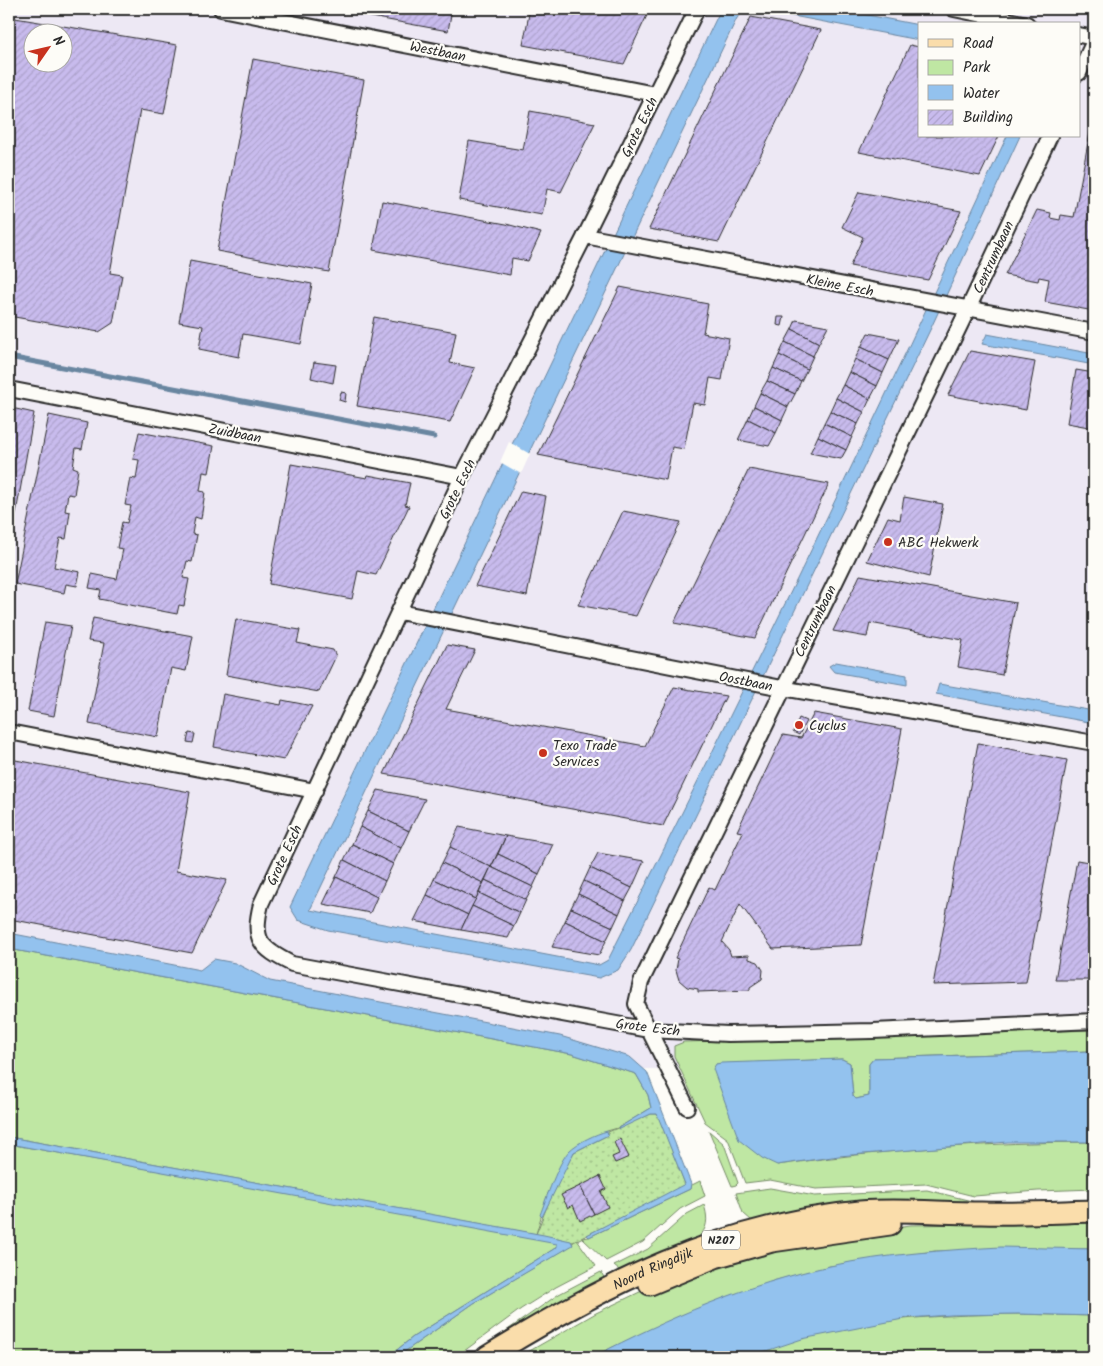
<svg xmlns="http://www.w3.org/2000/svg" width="1103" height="1366" viewBox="0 0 1103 1366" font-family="Kalam,sans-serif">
<defs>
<pattern id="garden-dots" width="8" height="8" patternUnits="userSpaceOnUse" patternTransform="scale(1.25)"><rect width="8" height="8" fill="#bfe7a3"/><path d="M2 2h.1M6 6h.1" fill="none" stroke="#a4c68c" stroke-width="1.8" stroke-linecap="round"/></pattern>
<pattern id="building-hatch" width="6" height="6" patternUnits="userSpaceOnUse" patternTransform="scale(1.25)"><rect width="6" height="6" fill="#c8bbed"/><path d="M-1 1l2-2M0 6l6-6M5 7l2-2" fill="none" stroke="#aca1cb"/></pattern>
</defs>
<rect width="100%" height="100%" fill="#fdfcf7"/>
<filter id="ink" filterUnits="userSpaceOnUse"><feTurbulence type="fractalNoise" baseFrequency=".02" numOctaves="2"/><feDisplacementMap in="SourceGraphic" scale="10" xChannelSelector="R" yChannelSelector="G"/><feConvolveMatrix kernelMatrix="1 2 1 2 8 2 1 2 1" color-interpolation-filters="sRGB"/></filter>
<g filter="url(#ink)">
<path fill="#ede8f4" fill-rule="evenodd" d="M9,9H1094V1080L725,1068L643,1069L9,942ZM919,24H1079V136H919ZM32,32H62V62H32Z"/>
<g fill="#bfe7a3" stroke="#758967">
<path d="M9,949L572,1054L636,1074L648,1095L651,1108L618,1128L607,1131L548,1193L536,1234L9,1137Z"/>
<path d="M1094,1030V1055L1091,1051L874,1058L869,1064V1096L856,1099L853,1096L850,1063L842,1059L716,1064L777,1165C882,1150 988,1142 1094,1142V1189L1038,1191L974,1196L926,1184L816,1189L770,1180L745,1183L728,1139L705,1122L674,1056V1046L684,1042Z"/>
<path d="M709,1131L724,1144L738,1183L736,1185L732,1186Z"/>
<path d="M9,1144L556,1242L558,1244L557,1247L413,1337L388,1357H9Z"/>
<path d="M700,1181L705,1196L680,1209L643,1242L606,1261L582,1238L589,1237L690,1189V1186Z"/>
<path d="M770,1188L815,1196L927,1190L988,1205L752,1221L743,1213L736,1193Z"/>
<path d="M704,1205C707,1214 709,1226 701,1234C689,1248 643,1266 625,1275L614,1266L648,1249L687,1214Z"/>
<path d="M1094,1222V1249L935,1251L830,1266L773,1281L613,1347L593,1357H519L596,1313L646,1289L717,1261L856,1232L911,1225Z"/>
<path d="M577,1240L596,1266L556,1287L521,1309L456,1357H397L474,1303L572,1245L573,1242Z"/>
<path d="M601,1272L607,1283L479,1357H469L559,1294Z"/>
<path d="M1018,1314L1094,1316V1357H748C770,1349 794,1338 817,1333C882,1317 951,1315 1018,1314Z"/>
</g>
<path fill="url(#garden-dots)" stroke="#758967" d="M651,1114H657L660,1120L685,1184L684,1187L573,1242L536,1234L554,1189L574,1152L608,1135V1132Z"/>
<g fill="#93c2ee" stroke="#6986a0">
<path d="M725,9H836L919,25V40L756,9L746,10L737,18L310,910L599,965L608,960C746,688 879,413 1007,136H1020L930,330L631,950L618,970L599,978L328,930L298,920L290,907L718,15Z"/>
<path d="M987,334L1094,354V365L982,344Z"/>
<path d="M836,662L907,675V685L834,672L829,666Z"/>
<path d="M939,684L1094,711V723L936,694Z"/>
<path d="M9,933L200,970L214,959L235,963L270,981L560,1036L630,1057L647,1072L691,1184L690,1189L589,1237L587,1235L685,1184L657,1114H651L619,1129L618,1128L651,1108L648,1095L636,1074L572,1054L9,949Z"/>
<path d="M1091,1051L1094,1055V1142H1008L839,1156L777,1165L762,1158L739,1140L713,1069L716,1064L721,1063L842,1059L850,1063L853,1096L856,1099L869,1096V1064L874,1058Z"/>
<path d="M607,1131L608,1135L574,1152L542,1217L540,1215C546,1199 558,1163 569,1151C578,1142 596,1134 607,1131Z"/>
<path d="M9,1137L544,1235L571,1241L573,1245L474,1303L397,1357H388L413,1337L557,1247V1244L9,1144Z"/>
<path d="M1001,1247L1094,1249V1316L1018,1314L952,1315L908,1318L802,1339L748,1357H593C668,1318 747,1284 830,1266C886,1254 944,1250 1001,1247Z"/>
</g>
<path fill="#fdfcf7" d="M509,442L530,454L521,474L500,462Z"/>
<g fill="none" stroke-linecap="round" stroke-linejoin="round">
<path stroke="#6986a0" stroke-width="5" d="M9,357L434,437"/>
</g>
<g fill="url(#building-hatch)" stroke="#2b2b2b" fill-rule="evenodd">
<path d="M368,9H452L448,31L366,16Z"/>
<path d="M530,9H650L624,64L523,45Z"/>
<path d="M1068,9H1094V14Z"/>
<path d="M9,17L177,45L164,114L140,110L110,273L122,275L113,323L99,332L9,316ZM32,32H62V62H32Z"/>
<path d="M751,17L821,30L719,242L649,229Z"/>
<path d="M910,45L919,47V136H999L980,176L859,152Z"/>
<path d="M253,59L364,80L329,272L217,251Z"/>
<path d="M530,111L595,123L561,192L547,189L542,215L459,200L469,141L523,150Z"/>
<path d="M1094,111V311L1045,302L1049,279L1039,277L1038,281L1005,275L1037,210L1051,213L1050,218L1060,220L1061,215L1074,217Z"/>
<path d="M859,192L961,211L928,280L850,266L863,237L842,227Z"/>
<path d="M382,201L506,224L541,233L528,261L512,258L510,275L373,250Z"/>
<path d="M190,261L312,284L301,344L243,334L239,357L199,349L203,326L179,322Z"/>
<path d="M620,287L708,304L703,333L729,338L722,380L710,378L705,405L693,403L684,449L672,447L666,480L538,455Z"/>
<path d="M374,317L456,332L450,363L475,368L450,422L357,406Z"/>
<path d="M778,317H784L782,326L777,325Z"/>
<path d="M796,320L828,326L819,343L792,329Z"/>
<path d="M792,329L819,343L813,356L785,342Z"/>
<path d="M868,333L899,339L889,360L861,347Z"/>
<path d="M785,342L813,356L807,369L779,355Z"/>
<path d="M861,347L889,360L883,373L855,359Z"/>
<path d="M970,351L1035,362L1026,410L948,395Z"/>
<path d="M779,355L807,369L801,381L773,368Z"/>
<path d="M855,359L883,373L877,386L849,372Z"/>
<path d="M314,362L336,365L333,383L311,378Z"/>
<path d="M773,368L801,381L795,394L767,381Z"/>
<path d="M1076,370L1094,373V428L1067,423Z"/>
<path d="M849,372L877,386L870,399L843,385Z"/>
<path d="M767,381L795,394L788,407L760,393Z"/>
<path d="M843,385L870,399L864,412L836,398Z"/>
<path d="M341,392L346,393L345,402L339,400Z"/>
<path d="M760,393L788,407L782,420L754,406Z"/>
<path d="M836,398L864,412L858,424L830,411Z"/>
<path d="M754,406L782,420L776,433L748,419Z"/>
<path d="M16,409L34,413L9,552V411Z"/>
<path d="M830,411L858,424L852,437L824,423Z"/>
<path d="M49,415L87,423L82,449L76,448L73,467L78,469L74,495L68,494L65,511L70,512L66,539L60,538L54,567L80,572L77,586L66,584L64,593L15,584Z"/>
<path d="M748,419L776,433L769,446L738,440Z"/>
<path d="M824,423L852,437L846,450L818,436Z"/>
<path d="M139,432L214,446L209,473L203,472L200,491L205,492L201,519L195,517L192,534L197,535L192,562L187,561L183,578L189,579L184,606L179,605L177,614L99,599L101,590L89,588L92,574L117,579L123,549L117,548L122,522L127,523L131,506L125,505L130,478L136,479L139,460L133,459Z"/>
<path d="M818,436L846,450L841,459L810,453Z"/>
<path d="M291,464L367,478L368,475L410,483L405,505L409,506L376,575L358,571L352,599L269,584Z"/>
<path d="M749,469L829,484L755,638L674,623Z"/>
<path d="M521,491L546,496L527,596L475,586Z"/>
<path d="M904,497L943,504L929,577L867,561L888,517L900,520Z"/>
<path d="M623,511L681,522L636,616L578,605Z"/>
<path d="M860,575L1016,603L1002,675L958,667L963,640L870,623L867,637L833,631Z"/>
<path d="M93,618L193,636L186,671L171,668L158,737L89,724L104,643L88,641Z"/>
<path d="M236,619L300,630L297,643L333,650L336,656L319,692L226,675Z"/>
<path d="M45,622L71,626L54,716L28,711Z"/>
<path d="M447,645L475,650L446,709L645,746L674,687L726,696L663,826L384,774Z"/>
<path d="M223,694L281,705L282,700L312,706L284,760L214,747Z"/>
<path d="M814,713L902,729L861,945L773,949L740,904L722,942L729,950L731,956L749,955V959L758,962L763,970L762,979L750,987V990L698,992V989L687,987L679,980L676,970L678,959L675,958L709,887L715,890L743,832L737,831L783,735L801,738Z"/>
<path d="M799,718L806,721L799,735L793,732Z"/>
<path d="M189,733L195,734L193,743L187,742Z"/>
<path d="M978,743L1067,760L1026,982L933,985Z"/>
<path d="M10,759L190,792L176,871L227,880L192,953L9,919Z"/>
<path d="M378,790L425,799L409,831L368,811Z"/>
<path d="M368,811L409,831L401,848L360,827Z"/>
<path d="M360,827L401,848L393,864L352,844Z"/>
<path d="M459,827L506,836L491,867L450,847Z"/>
<path d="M506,836L553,844L539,874L498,854Z"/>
<path d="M352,844L393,864L385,881L344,860Z"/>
<path d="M450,847L491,867L483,883L442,863Z"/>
<path d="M598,853L644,861L632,888L590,868Z"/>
<path d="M498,854L539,874L533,887L491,867Z"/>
<path d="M344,860L385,881L377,897L336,877Z"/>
<path d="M1077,860L1094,863V980H1055Z"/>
<path d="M442,863L483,883L476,899L434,879Z"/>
<path d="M491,867L533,887L526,900L485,880Z"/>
<path d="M590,868L632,888L625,901L584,881Z"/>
<path d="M336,877L377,897L370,913L323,904Z"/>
<path d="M434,879L476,899L468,915L427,895Z"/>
<path d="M485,880L526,900L520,913L479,893Z"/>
<path d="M584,881L625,901L619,914L578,894Z"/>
<path d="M479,893L520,913L514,926L472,906Z"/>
<path d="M578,894L619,914L613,927L571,908Z"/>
<path d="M427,895L468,915L461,930L414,921Z"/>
<path d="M472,906L514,926L508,938L461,930Z"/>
<path d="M571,908L613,927L606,941L565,921Z"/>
<path d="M565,921L606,941L599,955L552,947Z"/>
<path d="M620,1139L629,1157L615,1163L612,1157L619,1154L614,1142Z"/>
<path d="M600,1176L606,1189L601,1192L608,1207L594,1214L580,1186Z"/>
<path d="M580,1186L594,1214L580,1221L573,1205L568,1208L561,1195Z"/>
</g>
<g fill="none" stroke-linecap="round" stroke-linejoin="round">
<defs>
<g id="street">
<path d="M221,9L655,94"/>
<path d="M697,9L585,236L462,477L261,904C252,940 260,948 292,964L649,1030L728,1034L873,1031L1094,1021"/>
<path d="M954,9L1027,24"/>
<path d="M1079,35L1094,38"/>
<path d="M1079,73L1094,41"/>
<path d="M585,236L1094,332"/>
<path d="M9,389L462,477"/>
<path d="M399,612L782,688L1094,743"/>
<path d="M9,732L315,791"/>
<path d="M687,1107L636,1004L641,982L968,309L1050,136"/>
</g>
<g id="primary">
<path d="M650,1284L715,1257L772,1241L890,1224"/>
<path id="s1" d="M487,1357C603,1285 721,1225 860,1212C900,1209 941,1213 981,1213C1019,1214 1056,1212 1094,1211"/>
</g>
</defs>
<use href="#street" stroke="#2b2b2b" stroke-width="18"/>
<use href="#primary" stroke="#2b2b2b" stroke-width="25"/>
<use href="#street" stroke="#fdfcf7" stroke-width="14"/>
<use href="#primary" stroke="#faddab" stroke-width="21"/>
</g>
</g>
<g fill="#c8321e" stroke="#fdfcf7" stroke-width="2">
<circle cx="888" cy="542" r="5"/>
<circle cx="799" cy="725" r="5"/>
<circle cx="543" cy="753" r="5"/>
</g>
<g text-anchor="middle" stroke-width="4.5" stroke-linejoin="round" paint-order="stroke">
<rect fill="#fdfcf7" stroke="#6a6a68" stroke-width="1" x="702" y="1230.5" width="38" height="19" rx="4"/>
<g font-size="12" font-weight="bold" fill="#2b2b2b">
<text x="721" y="1244">N207</text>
</g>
<g font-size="14" fill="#2b2b2b" stroke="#fdfcf7">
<text transform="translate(438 51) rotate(11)" y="5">Westbaan</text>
<text transform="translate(639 127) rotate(-64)" y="5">Grote Esch</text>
<text transform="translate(993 257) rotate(-65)" y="5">Centrumbaan</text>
<text transform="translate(840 285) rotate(11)" y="5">Kleine Esch</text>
<text transform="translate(235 433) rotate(11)" y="5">Zuidbaan</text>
<text transform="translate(457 489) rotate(-64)" y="5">Grote Esch</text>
<text transform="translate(815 621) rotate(-64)" y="5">Centrumbaan</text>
<text transform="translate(746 681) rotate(11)" y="5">Oostbaan</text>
<text transform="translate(284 855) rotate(-65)" y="5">Grote Esch</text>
<text transform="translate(648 1027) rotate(7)" y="5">Grote Esch</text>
<text dy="5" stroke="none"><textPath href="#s1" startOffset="188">Noord Ringdijk</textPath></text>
</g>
<g font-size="14" fill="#2b2b2b" stroke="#fdfcf7" text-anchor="start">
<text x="898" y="547">ABC Hekwerk</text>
<text x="809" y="730">Cyclus</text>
<text x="553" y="750">Texo Trade<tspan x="553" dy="16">Services</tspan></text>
</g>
</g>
<rect width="1103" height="1366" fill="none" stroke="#fdfcf7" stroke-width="30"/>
<rect x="15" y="15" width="1073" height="1336" fill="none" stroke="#2b2b2b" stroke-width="2" filter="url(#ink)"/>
<rect x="918" y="22" width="162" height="115" fill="#fdfcf7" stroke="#a9a8a5"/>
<rect x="928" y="39" width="25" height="8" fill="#faddab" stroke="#a9a8a5"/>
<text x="963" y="48" font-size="15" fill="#2b2b2b">Road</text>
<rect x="928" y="60" width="25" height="15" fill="#bfe7a3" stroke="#a9a8a5"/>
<text x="963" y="72" font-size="15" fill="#2b2b2b">Park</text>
<rect x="928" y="85" width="25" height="15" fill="#93c2ee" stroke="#a9a8a5"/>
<text x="963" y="98" font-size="15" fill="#2b2b2b">Water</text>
<rect x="928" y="110" width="25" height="15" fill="url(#building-hatch)" stroke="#a9a8a5"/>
<text x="963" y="122" font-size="15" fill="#2b2b2b">Building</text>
<g transform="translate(48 48) rotate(56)"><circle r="24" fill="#fdfcf7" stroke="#a9a8a5"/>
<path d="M0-4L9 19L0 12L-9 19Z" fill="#c8321e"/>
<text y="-8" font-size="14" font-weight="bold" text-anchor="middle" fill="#2b2b2b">N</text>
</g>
</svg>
